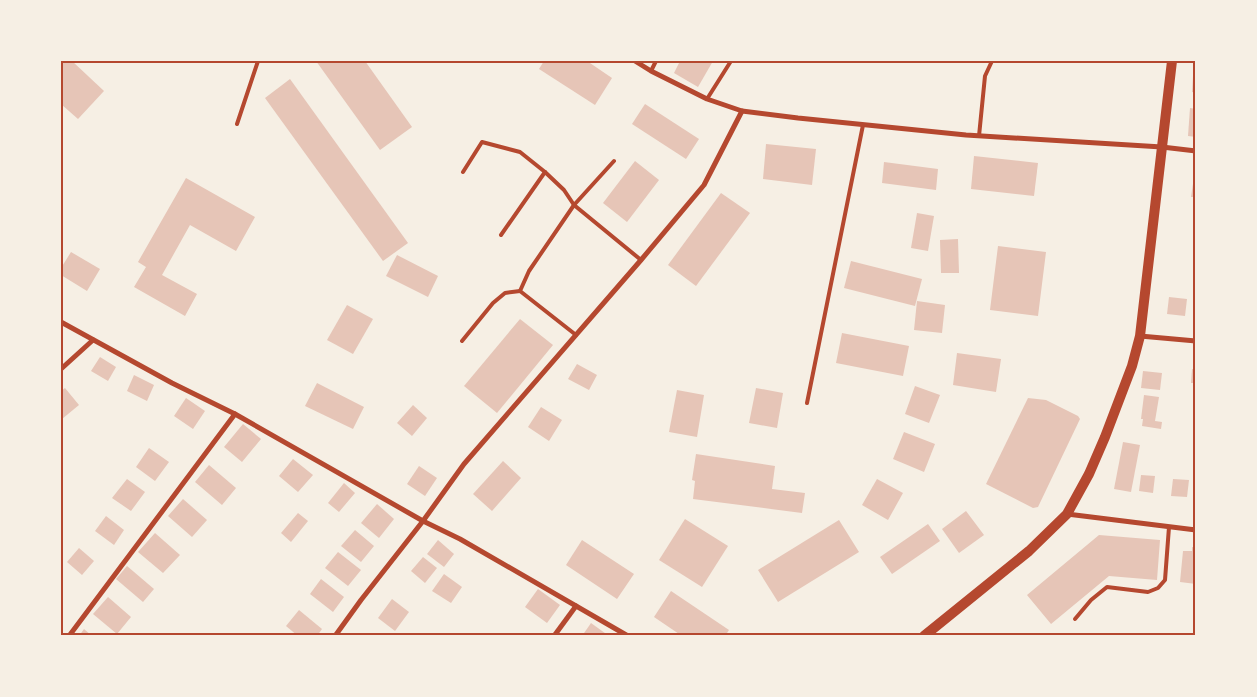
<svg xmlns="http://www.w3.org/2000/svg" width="1257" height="697" viewBox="0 0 1257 697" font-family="'Golos Text',sans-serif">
<rect width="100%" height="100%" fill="#f6efe4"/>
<g fill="#e6c5b7">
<path d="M61,61H72L104,91L78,119L61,104Z"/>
<path d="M316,61H365L412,127L380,150Z"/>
<path d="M544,61H587L612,78L595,105L539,69Z"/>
<path d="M680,61H713L698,87L674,73Z"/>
<path d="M1194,61H1196V93L1192,92Z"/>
<path d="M290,79L408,243L383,261L265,98Z"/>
<path d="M645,104L699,139L686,159L632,124Z"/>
<path d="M1190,108L1196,109V137L1188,136Z"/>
<path d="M766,144L816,149L812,185L763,179Z"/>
<path d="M974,156L1038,163L1034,196L971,189Z"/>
<path d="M635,161L659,180L627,222L603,203Z"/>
<path d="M884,162L938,169L936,190L882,183Z"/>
<path d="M1194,177H1196V197H1191Z"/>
<path d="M186,178L255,217L236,251L190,225L162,275L197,294L185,316L134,287L146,267L138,262Z"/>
<path d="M721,193L750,213L696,286L668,265Z"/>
<path d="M917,213L934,216L928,251L911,248Z"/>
<path d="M958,239L959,273H941L940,240Z"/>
<path d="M998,246L1046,252L1038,316L990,310Z"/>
<path d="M71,252L100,269L87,291L61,275V268Z"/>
<path d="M397,255L438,276L428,297L386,276Z"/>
<path d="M851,261L922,279L915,306L844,288Z"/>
<path d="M1169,297L1187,299L1185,316L1167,314Z"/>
<path d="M917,301L945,305L942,333L914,330Z"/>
<path d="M347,305L373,319L353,354L327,340Z"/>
<path d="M520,319L553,345L497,413L464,386Z"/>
<path d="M842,333L909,346L903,376L836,363Z"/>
<path d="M957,353L1001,359L996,392L953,385Z"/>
<path d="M100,357L116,367L108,381L91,371Z"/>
<path d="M577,364L597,375L589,390L568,379Z"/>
<path d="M1192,369L1196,370V383H1191Z"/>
<path d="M1143,371L1162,373L1160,390L1141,388Z"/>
<path d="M134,375L154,385L147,401L127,391Z"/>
<path d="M317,383L364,407L353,429L305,406Z"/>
<path d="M915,386L940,395L929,423L905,414Z"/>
<path d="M65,388L79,405L62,419L61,418V391Z"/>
<path d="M756,388L783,393L777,428L749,423Z"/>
<path d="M677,390L704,395L697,437L669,432Z"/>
<path d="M1144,395L1159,397L1155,421L1162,422L1161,429L1142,426L1143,419H1141Z"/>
<path d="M186,398L205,411L193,429L174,416Z"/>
<path d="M1028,398L1046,400L1078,416L1080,419L1038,507L1033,508L986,484Z"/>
<path d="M413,405L427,418L412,436L397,423Z"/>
<path d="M541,407L562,420L549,441L528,427Z"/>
<path d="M243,424L261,439L242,462L224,447Z"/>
<path d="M904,432L935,444L924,472L893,459Z"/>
<path d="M1123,442L1140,445L1131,492L1114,489Z"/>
<path d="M149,448L169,462L155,481L136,467Z"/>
<path d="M696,454L775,466L772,489L805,493L802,513L693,499L695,481L692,480Z"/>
<path d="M293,459L313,475L298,492L279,476Z"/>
<path d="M503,461L521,478L492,511L473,494Z"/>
<path d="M209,465L236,488L222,505L195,482Z"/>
<path d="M419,466L437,478L425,496L407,484Z"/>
<path d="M1141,475L1155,476L1153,493L1139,491Z"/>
<path d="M127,479L145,492L131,511L112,498Z"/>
<path d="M877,479L903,493L888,520L862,505Z"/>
<path d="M1173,479L1189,480L1187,497L1171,496Z"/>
<path d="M344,483L355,493L339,512L328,503Z"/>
<path d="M183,499L207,520L192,537L168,516Z"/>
<path d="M377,504L394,519L379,538L361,523Z"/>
<path d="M966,511L984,535L959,553L942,529Z"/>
<path d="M298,513L308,521L291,542L281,533Z"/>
<path d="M106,516L124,530L114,545L95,531Z"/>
<path d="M685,519L728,546L702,587L659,560Z"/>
<path d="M839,520L859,552L778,602L758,570Z"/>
<path d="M928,524L940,541L892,574L880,557Z"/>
<path d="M355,530L374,546L361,562L341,546Z"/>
<path d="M155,533L180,555L163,573L138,552Z"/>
<path d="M1099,535L1160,540L1157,580L1109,576L1051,624L1027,595Z"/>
<path d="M438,540L454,554L444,567L427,554Z"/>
<path d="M582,540L634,574L617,599L566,565Z"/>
<path d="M1192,547L1196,548V584L1180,582L1183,551H1192Z"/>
<path d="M79,548L94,561L82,575L67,562Z"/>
<path d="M338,552L361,570L348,586L325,568Z"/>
<path d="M423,557L437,568L425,583L411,571Z"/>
<path d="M127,566L154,589L143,602L116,579Z"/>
<path d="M444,574L462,587L451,603L432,591Z"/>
<path d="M321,579L344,597L333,612L310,594Z"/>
<path d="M538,589L560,605L547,623L525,607Z"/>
<path d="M671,591L729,630L725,636H682L654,617Z"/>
<path d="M108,597L131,617L117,634L93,614Z"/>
<path d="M392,599L409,612L395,631L378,618Z"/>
<path d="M299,610L322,629L317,636H298L286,626Z"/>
<path d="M591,623L609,636H582Z"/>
<path d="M84,629L92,636H79Z"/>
</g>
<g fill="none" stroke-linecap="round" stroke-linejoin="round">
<g stroke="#b5482f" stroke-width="4">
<path d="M651,71L656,61"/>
<path d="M707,99L731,61"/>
<path d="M237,124L258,61"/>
<path d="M979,136L985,76L992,61"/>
<path d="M463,172L482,142L520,152L545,172L564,190L574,205L614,161"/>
<path d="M501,235L545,172"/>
<path d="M576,335L520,291L529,271L574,205L641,260"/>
<path d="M462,341L493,303L505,293L520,291"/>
<path d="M807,403L863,125"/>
<path d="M1075,619L1091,600L1107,587L1148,592L1158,588L1165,580L1169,527"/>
</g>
<g stroke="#b5482f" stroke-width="5">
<path d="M635,61L651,71L707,99L742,111L798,118L966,135L1162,147L1196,151"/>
<path d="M61,322L172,383L235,414L423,521L460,539L628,636"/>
<path d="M1140,336L1196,341"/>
<path d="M61,369L93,340"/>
<path d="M1067,514L1196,530"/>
<path d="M69,636L235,414"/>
<path d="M335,636L361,600L423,521L464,464L641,260L704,185L742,111"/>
<path d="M554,636L576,606"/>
</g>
<path stroke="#b5482f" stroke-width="10" d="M924,636L1029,551L1067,514L1089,474L1105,437L1132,366L1140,336L1172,61"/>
</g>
<rect width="1257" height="697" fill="none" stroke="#f6efe4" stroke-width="125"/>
<rect x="62" y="62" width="1132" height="572" fill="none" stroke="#b5482f" stroke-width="2"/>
</svg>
